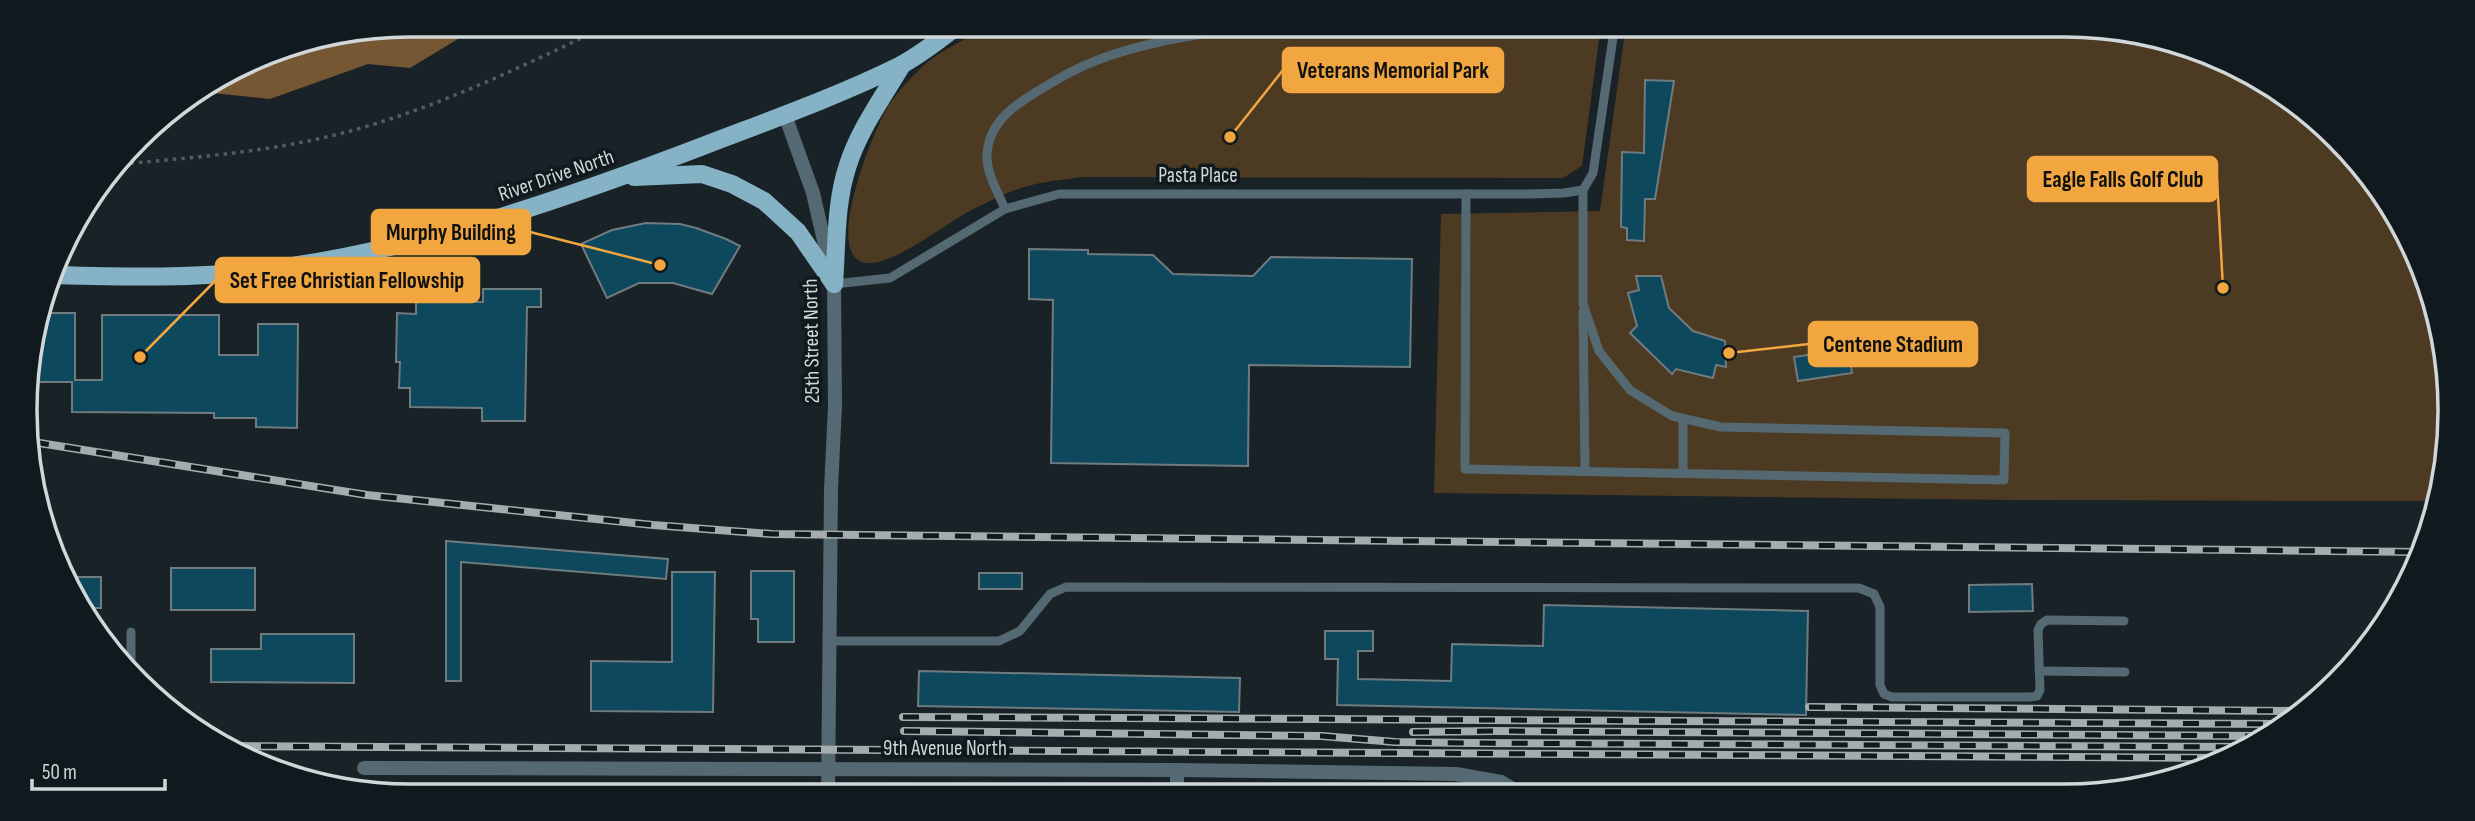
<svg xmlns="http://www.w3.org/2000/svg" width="2475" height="821" viewBox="0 0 2475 821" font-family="'Sofia Sans Condensed',sans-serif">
<rect width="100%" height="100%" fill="#192226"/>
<g fill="#4d3a23">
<path d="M2064,24L2164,38L2299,104L2399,217L2447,360L2438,501L2014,500L1434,493L1441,214L1600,211L1626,25Z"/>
<path d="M992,25H1601L1582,166L1563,178L1081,177C1064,180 1045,181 1028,186C1009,191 988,202 970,211C945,224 894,265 867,263C821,259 873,133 886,110C893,97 912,76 923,66C939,51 972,36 992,25Z"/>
</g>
<path fill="#755733" d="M411,24L532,25L529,27L476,28L410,68L368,64L270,99L202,92L263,54Z"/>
<g fill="#0e485c" stroke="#707b80" stroke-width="2">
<path d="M1645,80L1674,81L1655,199H1645L1644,241L1627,240V228L1621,227L1622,152L1644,153Z"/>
<path d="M646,223L680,224L696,228L726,239L740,246L712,294L673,283H639L607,298L581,244L612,230Z"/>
<path d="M1029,249L1088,250V254L1153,255L1173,274L1253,276L1271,257L1412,259L1410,367L1249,365L1248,466L1051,463L1053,300L1029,299Z"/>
<path d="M1636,276H1661L1669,308L1693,331L1725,341L1726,367L1716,365L1713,378L1676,369L1672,374L1630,333L1637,326L1628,293L1639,290Z"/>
<path d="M483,289H541V307H527L525,421H482V408L410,407V388H399L400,362H396L397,313L416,314V301L483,302Z"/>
<path d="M42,313H75V380H102V315H219V355H258V324H298L297,428L256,427V418H214V413L72,412V382H39V375H29L28,361Z"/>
<path d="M1848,349L1852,373L1798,381L1794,357Z"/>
<path d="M446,541L668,559L666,579L461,562V681H446Z"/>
<rect x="171" y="568" width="84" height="42"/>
<path d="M751,571H794V642H758V619H751Z"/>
<path d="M672,572H715L713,712L591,711V661L672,662Z"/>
<rect x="979" y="573" width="43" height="16"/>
<path d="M68,577H101V608H82Z"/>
<path d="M2032,584L2033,611L1969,612V585Z"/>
<path d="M1544,605L1808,611L1806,715L1337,705L1338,659H1325V631H1373V651H1358V679L1451,681L1452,644L1543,646Z"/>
<path d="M261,634H354V683L211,682V649H261Z"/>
<path d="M919,671L1240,678L1239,712L918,706Z"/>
</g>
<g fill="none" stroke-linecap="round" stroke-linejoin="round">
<path stroke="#545c60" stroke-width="3.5" stroke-dasharray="3.5 5" stroke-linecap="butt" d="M122,164C200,157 279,151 354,130C444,105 527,64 611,24"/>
<g stroke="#546972" stroke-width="9">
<path d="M1466,194L1465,469L2004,480L2005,433L1721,427L1672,416L1630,390L1599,351L1583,304V190L1593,173L1615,24"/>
<path d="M1005,209C998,192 986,173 987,154C989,121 1017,103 1043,88C1059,78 1077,68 1095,61C1148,40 1207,34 1262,24"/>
<path d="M834,284L890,278L1005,209L1059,194H1530L1564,193L1583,190"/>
<path d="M1583,312L1585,471"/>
<path d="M1683,419V473"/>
<path d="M131,632V667"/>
<path d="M829,641H999L1020,631L1050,594L1066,587L1859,588L1874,594L1880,607V685L1884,694L1892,697H2030L2037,696L2040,690L2038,630L2041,624L2047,620L2124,621"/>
<path d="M2039,671L2125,672"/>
</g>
<g stroke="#546972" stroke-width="14">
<path d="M364,768L1177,770L1456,774L1501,782L1521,794"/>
<path d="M1177,795V770"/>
</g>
<path stroke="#546972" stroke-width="14" d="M785,115L813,193L834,284L835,406L831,489L828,796"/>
<g stroke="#85b2c5" stroke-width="18">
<path d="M634,177L702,174L732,184L764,201L798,232L834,284"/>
<path d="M54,275C126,277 199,279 271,269C420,249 562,200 703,146C768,121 836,97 899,66C921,55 941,38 960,24"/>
<path d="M834,284C837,245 835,203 848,165C859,130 883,97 902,65"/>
</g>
<defs>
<g id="rail">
<path d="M33,442L367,495L653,525L772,534L2418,552"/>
<path d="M1809,707L2303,711"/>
<path d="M903,717L2282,724"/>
<path d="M904,731L1322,736L1395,742L1469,743L2245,747"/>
<path d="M1413,732L1496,731L2262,736"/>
<path d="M229,746L2228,758"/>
</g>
</defs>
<use href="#rail" stroke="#a5acae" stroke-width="8"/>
<use href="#rail" stroke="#10191d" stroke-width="5" stroke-dasharray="16" stroke-linecap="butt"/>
</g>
<g text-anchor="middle" stroke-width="7" stroke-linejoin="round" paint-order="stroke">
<g font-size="21" fill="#d1d7d9" stroke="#10191d">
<text transform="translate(556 175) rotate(-19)" y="7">River Drive North</text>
<text x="1198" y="182">Pasta Place</text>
<text transform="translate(811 341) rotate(-91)" y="7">25th Street North</text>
<text x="945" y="755">9th Avenue North</text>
</g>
</g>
<path d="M0 0H2475V821H0ZM410 37H2065A373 373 0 0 1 2438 410V411A373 373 0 0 1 2065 784H410A373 373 0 0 1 37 411V410A373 373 0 0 1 410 37Z" fill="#10191d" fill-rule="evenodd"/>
<path fill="none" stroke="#d1d7d9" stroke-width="3.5" d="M410 37H2065A373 373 0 0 1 2438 410V411A373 373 0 0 1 2065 784H410A373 373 0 0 1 37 411V410A373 373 0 0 1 410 37Z"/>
<path fill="none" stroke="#f1a640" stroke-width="2.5" d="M1230 137L1283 70M2223 288L2217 179M660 265L530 232M140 357L216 280M1729 353L1809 344"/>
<g fill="#f1a640" stroke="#10191d" stroke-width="2.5">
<circle cx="1230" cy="137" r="7"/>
<circle cx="2223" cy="288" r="7"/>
<circle cx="660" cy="265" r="7"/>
<circle cx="140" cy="357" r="7"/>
<circle cx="1729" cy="353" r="7"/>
</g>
<g fill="#f1a640" stroke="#f1a640" stroke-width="2.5">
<rect x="1283" y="48" width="220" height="44" rx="7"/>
<rect x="2028" y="157" width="189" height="44" rx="7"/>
<rect x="372" y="210" width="158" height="44" rx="7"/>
<rect x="216" y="258" width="263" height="44" rx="7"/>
<rect x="1809" y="322" width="168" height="44" rx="7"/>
</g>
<g font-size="23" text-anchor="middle" font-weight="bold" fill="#111">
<text x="1393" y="78">Veterans Memorial Park</text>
<text x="2123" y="187">Eagle Falls Golf Club</text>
<text x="451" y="240">Murphy Building</text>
<text x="347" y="288">Set Free Christian Fellowship</text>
<text x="1893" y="352">Centene Stadium</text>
</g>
<path d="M32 779v10h133v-10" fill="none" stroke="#d1d7d9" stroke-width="3.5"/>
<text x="42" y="779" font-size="21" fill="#d1d7d9" stroke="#10191d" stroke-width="5" paint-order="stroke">50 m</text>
</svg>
